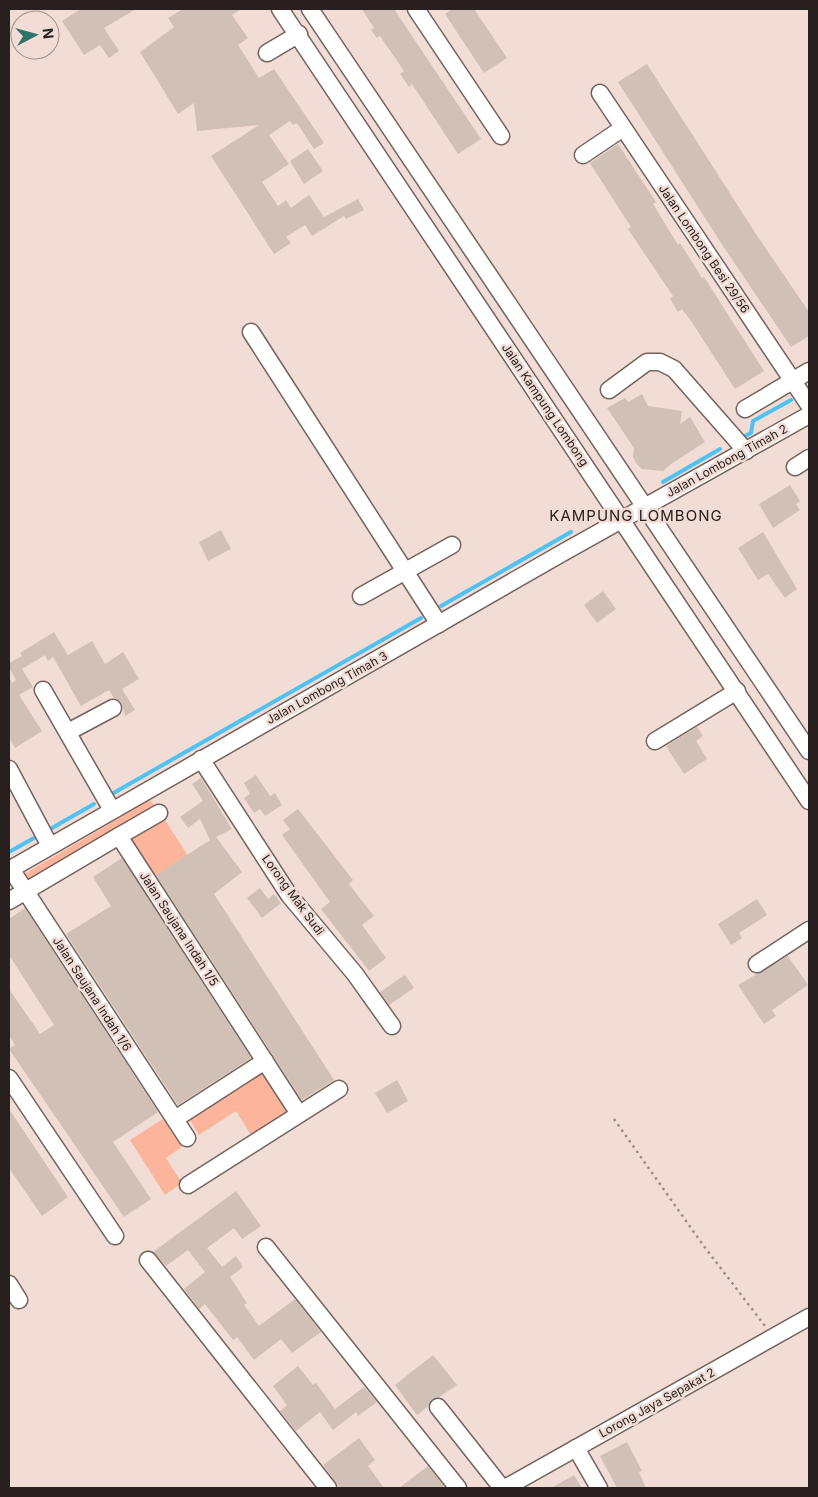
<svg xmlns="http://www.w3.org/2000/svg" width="818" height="1497" viewBox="0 0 818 1497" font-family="Inter,sans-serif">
<rect width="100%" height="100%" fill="#f1ddd6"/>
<g fill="#fcb59c">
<path d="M150,800L157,809L26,885L21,876Z"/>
<path d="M163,817L188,856L154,876L130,839Z"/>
<path d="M261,1070L289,1115L253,1138L236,1111L199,1135L188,1117Z"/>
<path d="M163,1119L182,1147L166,1158L182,1183L165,1195L130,1140Z"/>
</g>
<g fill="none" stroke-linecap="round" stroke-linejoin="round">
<g stroke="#50c2f2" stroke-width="4">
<path d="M745,436L751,433L753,421L791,400"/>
<path d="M663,482L720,449"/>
<path d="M441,606L571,532"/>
<path d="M110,795L421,618"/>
<path d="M52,828L94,804"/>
<path d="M9,852L34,838"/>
</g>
</g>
<g fill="#d1c0b5">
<path d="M81,9H136L104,28L119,51L109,58L100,45L84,55L62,21Z"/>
<path d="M183,9H241L232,15L248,38L238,45L259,78L274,69L324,143L314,149L297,123L293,125L290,121L269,135L289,164L262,182L278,206L286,200L291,208L309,195L324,217L358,199L364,210L346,219L344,216L312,236L305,225L286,237L291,243L274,254L211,156L259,125L197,131L194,103L178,114L140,52L174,27L168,18Z"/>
<path d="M362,9H394L481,139L458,154L412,84L409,87L400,74L404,71L380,36L377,38L371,30L374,28Z"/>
<path d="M452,9H474L507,58L484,73L445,14Z"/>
<path d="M647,64L756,234L809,312V336L791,347L723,246L618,82Z"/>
<path d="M618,144L656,202L653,204L678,245L680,243L702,278L704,277L764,371L735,389L691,321L682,309L678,312L670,299L673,296L628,229L631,227L590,163Z"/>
<path d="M308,149L323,171L304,184L290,161Z"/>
<path d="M642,394L648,406L682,411L680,424L690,417L705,442L671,464L663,471L642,469L636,463L633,457L634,448L607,408L625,398L628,402Z"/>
<path d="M790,485L800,501L796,504L800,510L773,528L759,504Z"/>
<path d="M221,530L231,549L208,561L199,542Z"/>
<path d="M763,532L797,589L785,598L768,574L758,580L738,548Z"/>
<path d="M603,591L616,609L597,623L584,605Z"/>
<path d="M54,632L68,655L92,641L105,664L123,652L139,679L122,689L135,710L125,716L122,703L114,698L109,690L81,706L53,657L48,661L45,655L22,669L33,687L19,695L42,731L15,748L9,737V677L12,683L16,680L9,668V663L22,656L20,653Z"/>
<path d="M697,727L703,736L696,741L707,759L684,774L666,746Z"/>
<path d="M256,775L270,796L275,793L282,805L265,816L260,809L254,813L244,798L250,794L244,783Z"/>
<path d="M201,778L232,829L216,837L242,872L214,894L334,1080L302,1100L156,875L210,840L200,819L188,828L180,817L203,801L192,784Z"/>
<path d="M298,809L353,880L349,884L374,916L362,925L386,958L369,971L321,909L330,902L282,835L290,829L283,820Z"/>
<path d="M122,858L251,1058L178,1105L66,934L111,906L93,877Z"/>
<path d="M260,888L268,899L274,894L281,903L262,918L247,898Z"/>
<path d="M757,899L767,915L739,933L742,938L731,945L718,924Z"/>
<path d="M25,908L158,1112L113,1142L151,1199L124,1217L9,1049L15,1045L9,1035V989L40,1034L54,1025L9,955V919Z"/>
<path d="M788,956L808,985L772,1010L776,1016L764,1024L738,985Z"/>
<path d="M405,975L414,988L389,1005L380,992Z"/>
<path d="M397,1080L408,1101L387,1113L375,1093Z"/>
<path d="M9,1109L68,1197L42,1216L9,1168Z"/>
<path d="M236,1191L261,1226L242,1239L234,1228L207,1248L222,1267L236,1256L243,1267L230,1277L247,1303L244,1305L259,1326L295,1299L321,1332L292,1353L281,1339L254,1360L237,1337L233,1340L205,1304L199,1309L184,1289L205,1272L188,1250L166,1266L153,1252Z"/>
<path d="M433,1355L457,1385L439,1397L432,1399L428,1406L417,1415L395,1385Z"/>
<path d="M298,1366L313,1385L316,1383L335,1409L364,1387L377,1402L358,1416L356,1412L333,1430L320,1412L296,1431L280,1411L287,1405L273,1386Z"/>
<path d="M359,1438L375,1460L368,1466L384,1488H340L323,1465Z"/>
<path d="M627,1442L642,1471L639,1472L646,1488H617L600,1456Z"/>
<path d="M428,1466L444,1486L441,1488H399Z"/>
<path d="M574,1475L582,1488H551Z"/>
</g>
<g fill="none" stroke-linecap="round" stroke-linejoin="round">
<defs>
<g id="minor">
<path d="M280,9L809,801"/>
<path d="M310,9L809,751"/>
<path d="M416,9L501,136"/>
<path d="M267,53L299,34"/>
<path d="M600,93L809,405"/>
<path d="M583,155L623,128"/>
<path d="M251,332L439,624"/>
<path d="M609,390L647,362H660L674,369L746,451"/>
<path d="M745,409L809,371"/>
<path d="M795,467L809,458"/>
<path d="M361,596L452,545"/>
<path d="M43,690L112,810"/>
<path d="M68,732L113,708"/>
<path d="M655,741L737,691"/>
<path d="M201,759L289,895L355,974L392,1026"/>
<path d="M9,769L50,846"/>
<path d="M119,836L159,813"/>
<path d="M11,869L187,1138"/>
<path d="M9,870L564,552L809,415"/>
<path d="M9,901L119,836L299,1114"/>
<path d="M757,964L809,930"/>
<path d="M9,1078L115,1236"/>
<path d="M175,1119L265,1061"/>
<path d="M188,1185L339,1089"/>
<path d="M266,1247L458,1488"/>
<path d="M148,1260L328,1488"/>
<path d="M9,1284L19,1300"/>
<path d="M438,1407L502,1488"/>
<path d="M576,1448L599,1488"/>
<path d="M505,1488L809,1317"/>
</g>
</defs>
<use href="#minor" stroke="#74635d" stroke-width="19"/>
<path stroke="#9b8d88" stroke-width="2.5" stroke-dasharray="2.5 4" stroke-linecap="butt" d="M614,1119L703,1245L765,1326"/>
<use href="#minor" stroke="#fff" stroke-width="16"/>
</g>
<g text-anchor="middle" stroke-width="5" stroke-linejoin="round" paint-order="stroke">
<g font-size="12" fill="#27201e" stroke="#f1ddd6">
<text transform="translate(704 249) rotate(56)" y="4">Jalan Lombong Besi 29/56</text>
<text transform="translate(545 405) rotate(56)" y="4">Jalan Kampung Lombong</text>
<text transform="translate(727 461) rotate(-29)" y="4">Jalan Lombong Timah 2</text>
<text transform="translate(327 688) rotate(-29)" y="4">Jalan Lombong Timah 3</text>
<text transform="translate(293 895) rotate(54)" y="4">Lorong Mak Sudi</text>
<text transform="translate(179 929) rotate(57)" y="4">Jalan Saujana Indah 1/5</text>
<text transform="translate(92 994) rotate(57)" y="4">Jalan Saujana Indah 1/6</text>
<text transform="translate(657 1403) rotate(-29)" y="4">Lorong Jaya Sepakat 2</text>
</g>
<g font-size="15" letter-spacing="1" fill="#27201e" stroke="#f1ddd6">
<text x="636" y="521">KAMPUNG LOMBONG</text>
</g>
</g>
<rect width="818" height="1497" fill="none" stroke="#27201e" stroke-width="20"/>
<g transform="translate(35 35) rotate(84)"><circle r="24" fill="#f1ddd6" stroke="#a0918c"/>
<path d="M0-4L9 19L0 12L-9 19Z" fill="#2e7367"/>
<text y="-8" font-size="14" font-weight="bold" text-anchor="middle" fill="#27201e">N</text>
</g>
</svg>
